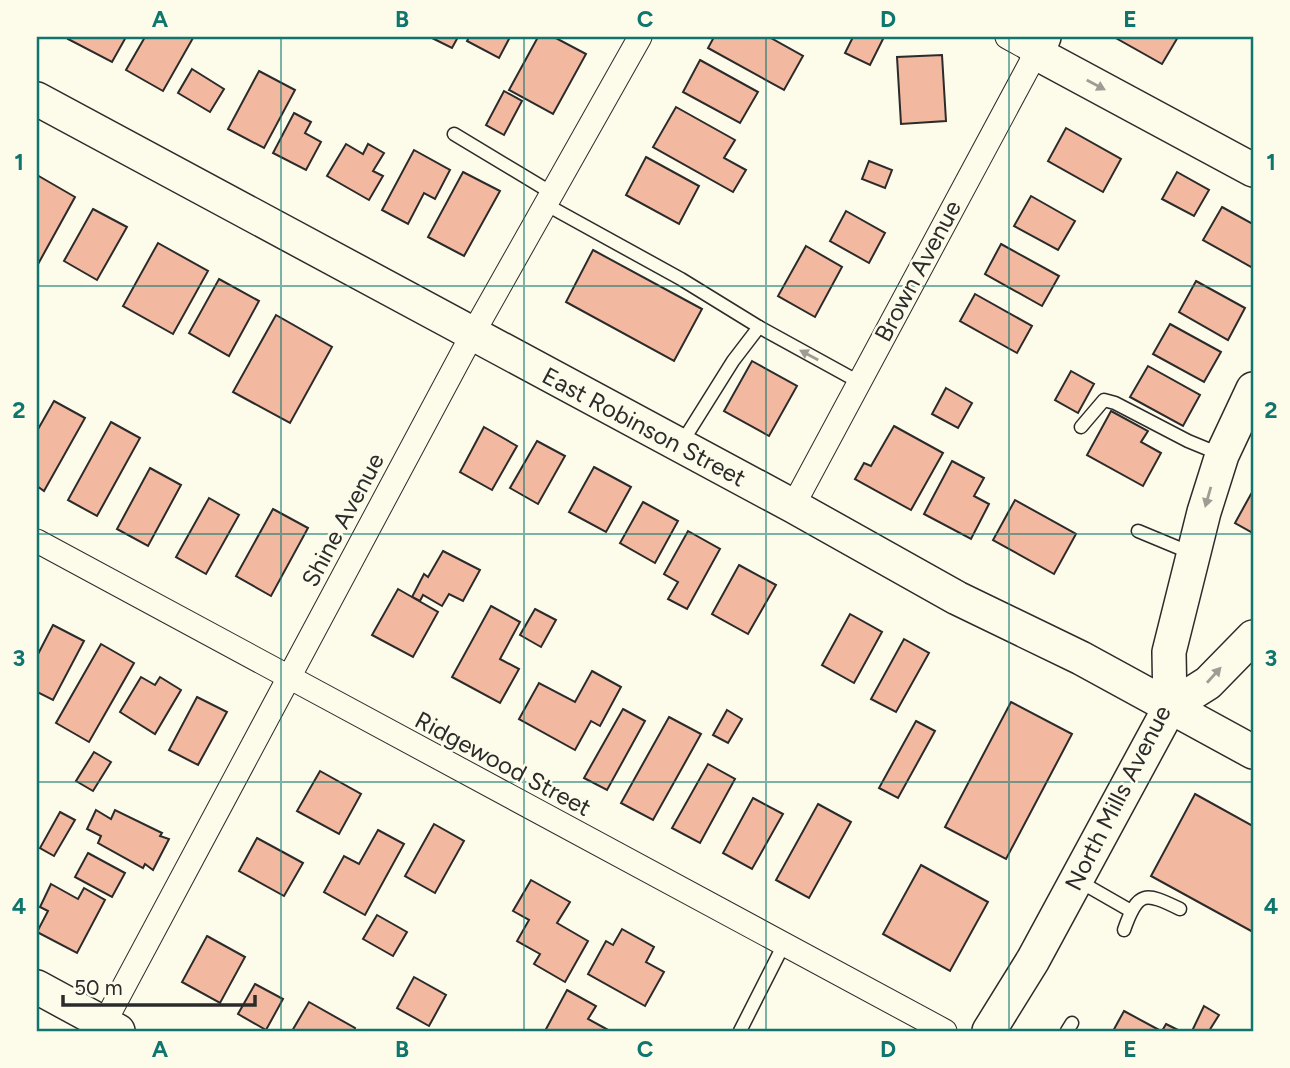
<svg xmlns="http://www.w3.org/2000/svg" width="1290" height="1068" viewBox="0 0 1290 1068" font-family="Figtree,sans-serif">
<rect width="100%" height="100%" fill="#fdfbea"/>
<g fill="#f2b8a0" stroke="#2b2b2b" stroke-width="2">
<path d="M69,37H126L112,62L68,39Z"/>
<path d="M145,37L193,38L163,91L126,70Z"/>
<path d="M430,37H458L452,48Z"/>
<path d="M469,37H510L499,58L467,41Z"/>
<path d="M538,37H554L586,54L553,114L509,90Z"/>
<path d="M714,37H769L803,56L784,90L708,48Z"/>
<path d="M853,37H884L870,65L845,53Z"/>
<path d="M1114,37H1178L1162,64Z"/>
<path d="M942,55L946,121L901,124L897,57Z"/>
<path d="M700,60L758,92L740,123L683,92Z"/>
<path d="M192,69L224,89L210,112L178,93Z"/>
<path d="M259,71L295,90L264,148L228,129Z"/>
<path d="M504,91L522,101L504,135L486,125Z"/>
<path d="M676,107L735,140L724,158L746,170L733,192L653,147Z"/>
<path d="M294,113L311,122L305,133L321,142L306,170L273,153Z"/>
<path d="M1066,128L1121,159L1103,192L1048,161Z"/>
<path d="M346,144L363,154L368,144L384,153L373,171L383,176L369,200L327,176Z"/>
<path d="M414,150L450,170L435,199L424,193L408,224L382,210Z"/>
<path d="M646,157L699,186L679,224L626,195Z"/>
<path d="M869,161L892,170L885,188L862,179Z"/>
<path d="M463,172L500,191L464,256L428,237Z"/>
<path d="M1177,172L1209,190L1194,216L1162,199Z"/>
<path d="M37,175L75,197L37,266Z"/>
<path d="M1031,196L1075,221L1058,250L1014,226Z"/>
<path d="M1222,207L1253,224V268L1203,240Z"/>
<path d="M93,209L127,227L97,280L64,261Z"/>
<path d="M846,211L885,233L869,263L830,241Z"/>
<path d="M158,243L208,271L173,334L123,306Z"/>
<path d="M1001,244L1059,276L1042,306L985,274Z"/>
<path d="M806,246L842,267L815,317L778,296Z"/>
<path d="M593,250L702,309L674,361L566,302Z"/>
<path d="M219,279L259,301L229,356L189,333Z"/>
<path d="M1196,281L1245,308L1228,340L1179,312Z"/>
<path d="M975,294L1032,326L1017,353L960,321Z"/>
<path d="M276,315L332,347L290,423L233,392Z"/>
<path d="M1170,324L1221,352L1204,382L1153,354Z"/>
<path d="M752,361L797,386L769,436L724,411Z"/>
<path d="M1148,366L1200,395L1183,426L1130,397Z"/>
<path d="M1071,371L1094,384L1078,413L1055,400Z"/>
<path d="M946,388L972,403L958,428L932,414Z"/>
<path d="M54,401L85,418L44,491L37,486V431Z"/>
<path d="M1111,411L1148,431L1141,442L1161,453L1143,486L1087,455Z"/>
<path d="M111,422L140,438L97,516L68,500Z"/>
<path d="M894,426L943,453L911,510L855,479L864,463L871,466Z"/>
<path d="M484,427L517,446L492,490L460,472Z"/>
<path d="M537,441L565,456L538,504L510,488Z"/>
<path d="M952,461L984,478L974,496L989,504L971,539L924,514Z"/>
<path d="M594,467L631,487L606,532L569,512Z"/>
<path d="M150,468L181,485L148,546L117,529Z"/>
<path d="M1251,494L1253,495V533L1235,523Z"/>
<path d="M209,498L239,515L206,574L176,557Z"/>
<path d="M1015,500L1076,534L1054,574L993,540Z"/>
<path d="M643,502L678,521L655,563L620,543Z"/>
<path d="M273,509L308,528L271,596L236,576Z"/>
<path d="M688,531L720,549L687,609L668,599L678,582L664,574Z"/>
<path d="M443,551L480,570L463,601L449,594L442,606L423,595L420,601L412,597L424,574L428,577Z"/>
<path d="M739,565L776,585L748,634L712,614Z"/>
<path d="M398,589L438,612L413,657L372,635Z"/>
<path d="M491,606L520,622L500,659L519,669L500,703L452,677Z"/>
<path d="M535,609L556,620L541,647L520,635Z"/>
<path d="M850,614L882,632L854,683L822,665Z"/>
<path d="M53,625L84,641L53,700L37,692V656Z"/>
<path d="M904,639L929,653L896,712L871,699Z"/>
<path d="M101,644L134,663L89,742L56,723Z"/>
<path d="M592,671L621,687L600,726L591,721L575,750L519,719L539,683L575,702Z"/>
<path d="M141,677L155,685L160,677L181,690L155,734L120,712Z"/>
<path d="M197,697L227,712L198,765L169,750Z"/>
<path d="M1011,702L1072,734L1006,859L945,827Z"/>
<path d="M623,709L645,721L607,790L584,778Z"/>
<path d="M727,710L742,719L728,743L713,735Z"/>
<path d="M669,717L701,734L653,820L621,803Z"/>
<path d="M916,721L935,731L898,798L879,788Z"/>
<path d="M94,752L111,762L93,791L76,781Z"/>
<path d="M708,764L735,779L700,843L672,828Z"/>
<path d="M320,771L361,794L339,834L297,811Z"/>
<path d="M1195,794L1253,826V932L1151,876Z"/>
<path d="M753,798L783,814L752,869L723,853Z"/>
<path d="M818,804L851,822L809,898L776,880Z"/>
<path d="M96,810L111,819L115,810L162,833L160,836L169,839L153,870L145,864L143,868L98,843L101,836L87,829Z"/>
<path d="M60,812L75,820L54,856L40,848Z"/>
<path d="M434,824L464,841L435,893L405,876Z"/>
<path d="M378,830L404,844L365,915L324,892L344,856L359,864Z"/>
<path d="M257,838L303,863L284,896L239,871Z"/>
<path d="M88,853L125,873L112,897L75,877Z"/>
<path d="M921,865L988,902L950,971L883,934Z"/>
<path d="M531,880L570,902L557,923L588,941L565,982L534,964L540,954L517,941L529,920L513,911Z"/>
<path d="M51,884L78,899L84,888L105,900L77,953L37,932L48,911L40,907Z"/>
<path d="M377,915L407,932L393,956L363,939Z"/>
<path d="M622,929L654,947L646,962L664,972L645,1006L588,974L606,941L613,945Z"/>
<path d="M207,936L245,957L220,1003L182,982Z"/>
<path d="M414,977L446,995L429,1026L397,1008Z"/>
<path d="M255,984L283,999L266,1030L238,1014Z"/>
<path d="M567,990L596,1006L588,1019L610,1031H545Z"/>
<path d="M309,1002L355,1028L354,1031H292Z"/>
<path d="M1204,1006L1219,1015L1209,1031H1192Z"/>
<path d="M1124,1011L1161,1031H1113Z"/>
<path d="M1166,1024L1180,1031H1162Z"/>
</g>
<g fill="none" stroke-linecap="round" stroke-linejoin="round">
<defs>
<g id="lane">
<path d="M454,134L552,193"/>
<path d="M545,204L681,279L759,327L859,382"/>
<path d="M1081,427L1104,400L1115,403L1188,441L1222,455"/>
<path d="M681,444L733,361L759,327"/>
<path d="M1138,531L1191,553"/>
<path d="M1077,880L1131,911"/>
<path d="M1124,930C1138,890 1145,892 1180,909"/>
<path d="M740,1031L784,944"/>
<path d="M1067,1031L1072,1023"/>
</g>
<g id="street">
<path d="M793,506L1036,53L1007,37"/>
<path d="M37,541L945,1031"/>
<path d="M100,1031L472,335L640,37"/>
</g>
<g id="secondary">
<path d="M1044,37L1036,53L1253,170"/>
<path d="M37,99L793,506L957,598L1081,658L1253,752"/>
<path d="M1170,707L1208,683L1253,637"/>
<path d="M37,987L118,1031"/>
<path d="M989,1031L1033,960L1170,707L1169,652L1204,512L1222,455L1253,389"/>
</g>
</defs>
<use href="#lane" stroke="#2b2b2b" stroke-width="15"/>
<use href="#street" stroke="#2b2b2b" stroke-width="25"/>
<use href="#secondary" stroke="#2b2b2b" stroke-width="36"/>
<use href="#lane" stroke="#fdfbea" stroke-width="12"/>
<use href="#street" stroke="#fdfbea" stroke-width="23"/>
<use href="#secondary" stroke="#fdfbea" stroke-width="33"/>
</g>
<defs><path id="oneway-solid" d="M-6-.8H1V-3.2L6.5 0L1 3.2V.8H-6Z" transform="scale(1.75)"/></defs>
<g fill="#9e9d94">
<use href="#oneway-solid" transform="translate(1096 85) rotate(28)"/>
<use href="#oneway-solid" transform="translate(809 355) rotate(-152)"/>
<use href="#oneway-solid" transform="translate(1208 497) rotate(106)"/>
<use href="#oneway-solid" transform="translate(1214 675) rotate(-48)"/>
</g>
<path fill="none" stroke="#0f766e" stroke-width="2" stroke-opacity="0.55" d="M281,37V1031M524,37V1031M766,37V1031M1009,37V1031M37,286H1253M37,534H1253M37,782H1253"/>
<g text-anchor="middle" stroke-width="5" stroke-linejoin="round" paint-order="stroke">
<g font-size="24" fill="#2b2b2b" stroke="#fdfbea">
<text transform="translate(918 271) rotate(-62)" y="8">Brown Avenue</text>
<text transform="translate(644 427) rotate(28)" y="8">East Robinson Street</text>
<text transform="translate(343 520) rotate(-62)" y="8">Shine Avenue</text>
<text transform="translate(503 764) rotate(28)" y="8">Ridgewood Street</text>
<text transform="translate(1118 798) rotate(-63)" y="8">North Mills Avenue</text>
</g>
</g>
<rect width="1290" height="1068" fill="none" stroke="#fdfbea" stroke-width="77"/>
<path d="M63 995v10h192v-10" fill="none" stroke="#2b2b2b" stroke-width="3.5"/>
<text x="74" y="995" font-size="21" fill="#2b2b2b" stroke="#fdfbea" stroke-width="5" paint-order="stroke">50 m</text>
<rect x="38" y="38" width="1214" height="992" fill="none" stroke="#0f766e" stroke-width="2.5"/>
<g font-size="23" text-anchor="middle" font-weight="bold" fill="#0f766e">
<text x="160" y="27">A</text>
<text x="402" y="27">B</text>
<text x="645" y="27">C</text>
<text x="888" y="27">D</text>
<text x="1130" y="27">E</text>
<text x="19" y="170">1</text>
<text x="1271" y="170">1</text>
<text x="19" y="418">2</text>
<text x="1271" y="418">2</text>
<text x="19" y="666">3</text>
<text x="1271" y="666">3</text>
<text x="19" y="914">4</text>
<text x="1271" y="914">4</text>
<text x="160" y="1057">A</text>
<text x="402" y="1057">B</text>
<text x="645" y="1057">C</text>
<text x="888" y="1057">D</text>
<text x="1130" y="1057">E</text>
</g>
</svg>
